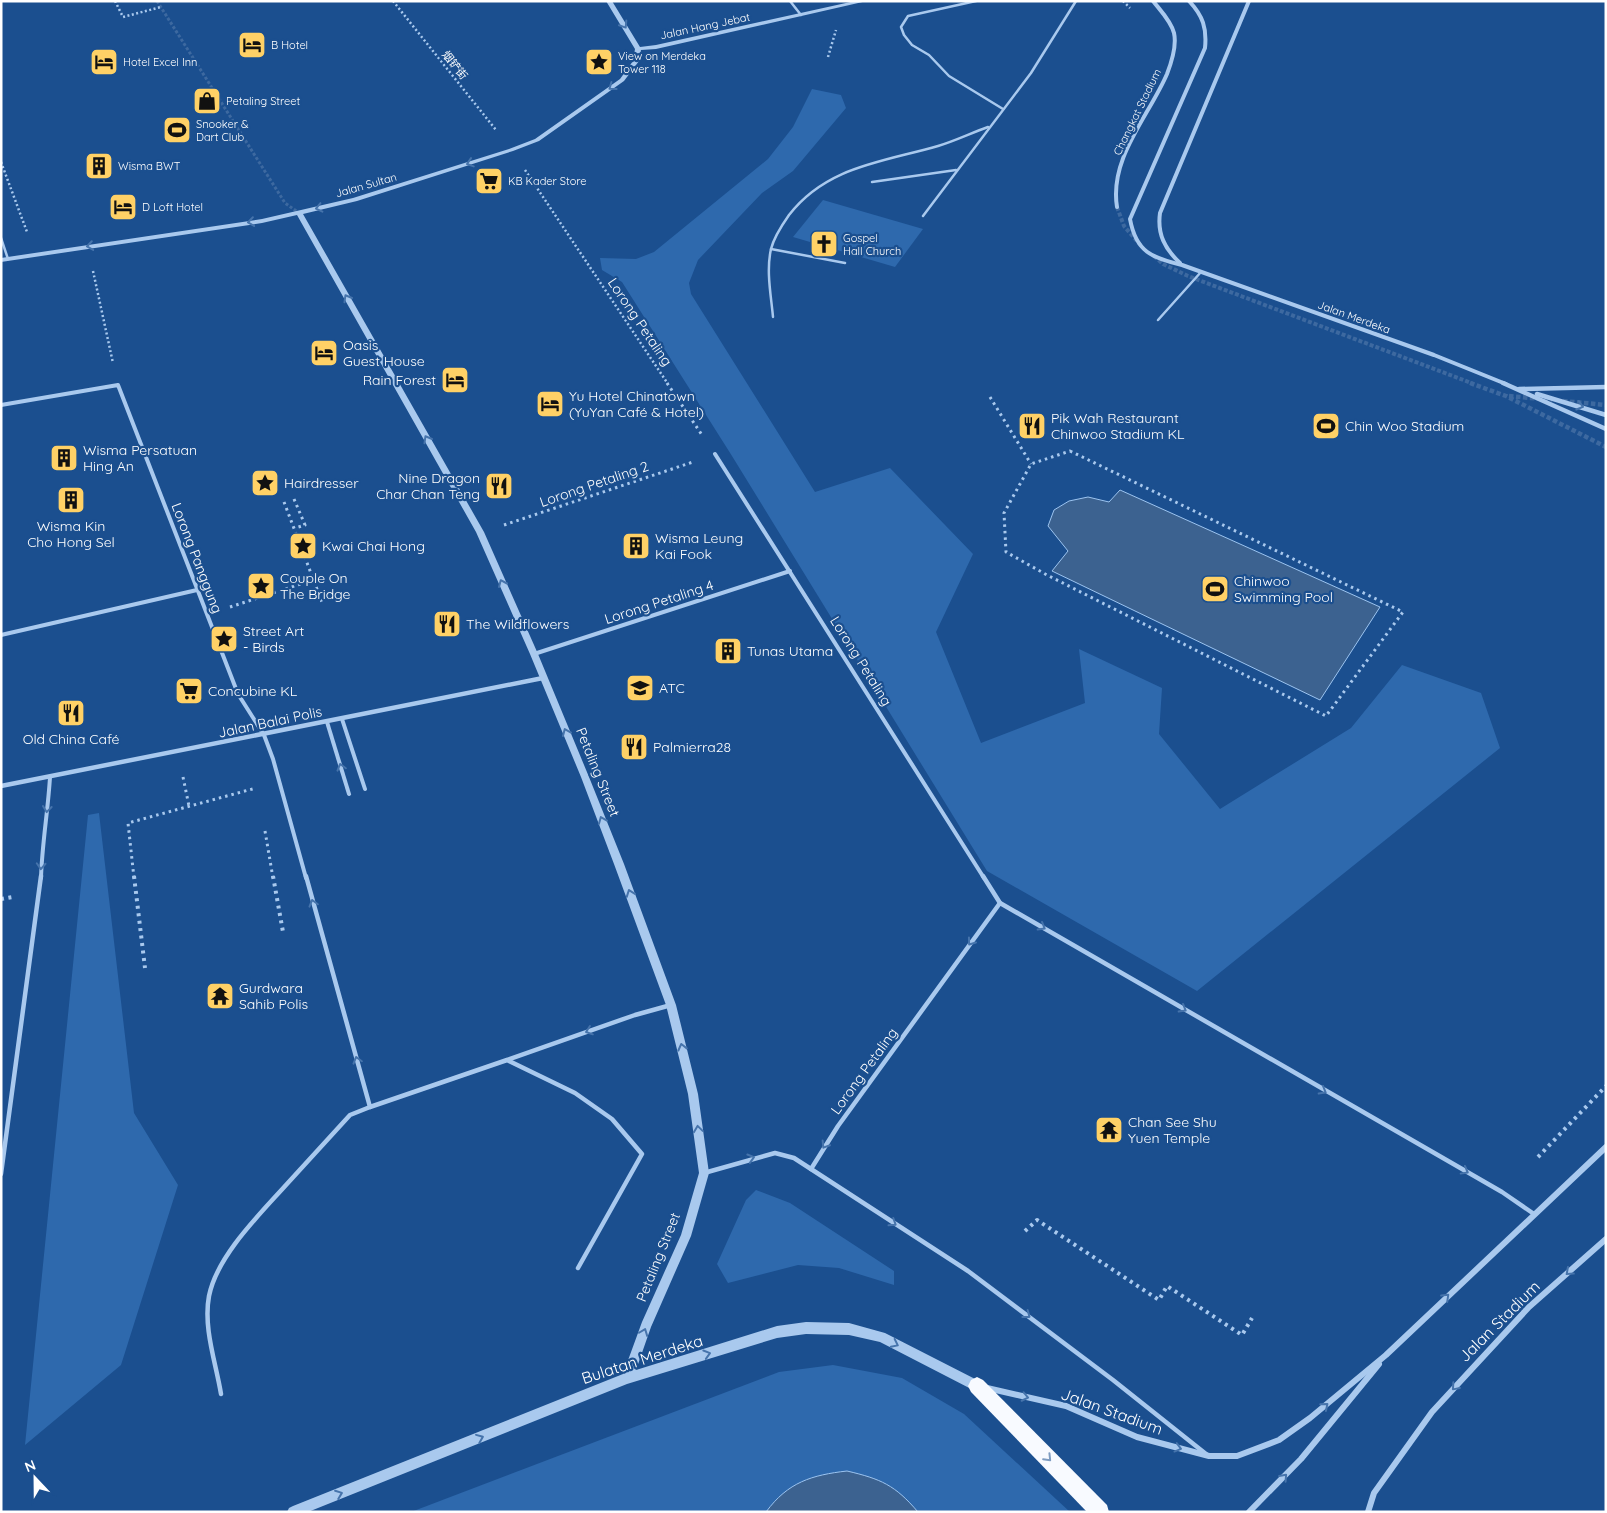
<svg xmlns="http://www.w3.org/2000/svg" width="1607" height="1513" viewBox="0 0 1607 1513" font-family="Quicksand,'Noto Sans SC',sans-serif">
<rect width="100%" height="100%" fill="#1b4f8f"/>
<g fill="#2e69ad">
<path d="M812,89L841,95L846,108L793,171L762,193L698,260L689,283L691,294L815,492L890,468L973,554L936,632L981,743L1085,703L1079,649L1162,688L1159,734L1220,809L1351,728L1402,665L1481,693L1500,748L1197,991L987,871L732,456L622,282L602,270L600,258L636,259L654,252L768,159L793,127Z"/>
<path d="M823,200L923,229L895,267L793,237Z"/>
<path d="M99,813L134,1113L178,1185L121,1365L25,1445L88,815Z"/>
<path d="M756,1190L790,1203L894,1271V1285L839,1268L798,1265L728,1283L717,1264L746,1200Z"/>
<path d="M833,1365L902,1378L964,1414L1070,1512H411L779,1372Z"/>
</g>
<g fill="#3c6290" stroke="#9cc4f0">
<path d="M1120,490L1380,607L1320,700L1052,571L1068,551L1048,526L1054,510L1069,501L1088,497L1109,502Z"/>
<path d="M847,1471C881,1479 895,1485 918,1512H766C788,1482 812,1475 847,1471Z"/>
</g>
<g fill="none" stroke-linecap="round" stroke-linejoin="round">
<path stroke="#3d69a0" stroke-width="3" stroke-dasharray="3 2" stroke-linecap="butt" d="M157,1L285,203L299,213"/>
<g stroke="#3d69a0" stroke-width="4" stroke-dasharray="4 2" stroke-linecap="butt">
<path d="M1117,207L1124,226L1141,246"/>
<path d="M1154,256L1163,264L1188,276L1474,384"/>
</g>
<g stroke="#3d69a0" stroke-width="4.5" stroke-dasharray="4.5 2.5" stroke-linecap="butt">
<path d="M1470,383L1506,396L1606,447"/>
<path d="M1509,396L1552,400"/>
<path d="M1563,401L1606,405"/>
</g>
<g stroke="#a9c9ee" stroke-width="2.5" stroke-dasharray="2 2.5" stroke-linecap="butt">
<path d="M115,1L123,17L161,7"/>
<path d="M393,1L496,130"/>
<path d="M1123,1L1130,8"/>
<path d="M828,57L836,30"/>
<path d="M1,162L27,232"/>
<path d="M525,170L668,384"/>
<path d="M93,271L113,363"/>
</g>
<g stroke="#a9c9ee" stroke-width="3" stroke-dasharray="2.5 4" stroke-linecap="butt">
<path d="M667,383L702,435"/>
<path d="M990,397L1031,464"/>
<path d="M1070,451L1403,612L1326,716L1047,575L1006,552L1004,513L1031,464Z"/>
<path d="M294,499L305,525L295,528"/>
<path d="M284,502L323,605"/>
<path d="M504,525L693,462"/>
<path d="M230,607L313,580"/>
<path d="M183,777L189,806"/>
<path d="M265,831L273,878"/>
<path d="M134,878L128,823L256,788"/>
</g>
<g stroke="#a9c9ee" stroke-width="4" stroke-dasharray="3 4.5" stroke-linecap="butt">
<path d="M134,876L145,968"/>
<path d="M273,876L283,932"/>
<path d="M1,899L13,897"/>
<path d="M1538,1157L1606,1086"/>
<path d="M1025,1231L1037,1220L1159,1300L1167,1286L1242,1335L1252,1318"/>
</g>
<g stroke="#a9c9ee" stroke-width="2.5">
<path d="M790,1L801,15"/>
<path d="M976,1L908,16L901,27L904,35L912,45L929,55L949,76L1003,109"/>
<path d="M872,182L956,170"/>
<path d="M923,216L1031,73L1076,1"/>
<path d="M1,238L8,259"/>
<path d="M771,249L845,263"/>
<path d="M773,317C771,295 766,271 771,249C774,237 782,225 789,215C827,166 883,162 938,146C955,141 971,133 988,127"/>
<path d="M1158,320L1201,272"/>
</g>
<g stroke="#a9c9ee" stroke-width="4">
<path d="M1,405L118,385L238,694L264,735L273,759L306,878"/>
<path d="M715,454L984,878"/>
<path d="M1,635L197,590"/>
<path d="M534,654L790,571"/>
<path d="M342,719L365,789"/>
<path d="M327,722L349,794"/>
<path d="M41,878C42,844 48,811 50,777"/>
</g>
<g stroke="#a9c9ee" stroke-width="4.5">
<path d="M306,876L370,1107"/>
<path d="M983,876L1000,903L1502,1192L1534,1214"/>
<path d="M507,1060L635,1015L671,1005"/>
<path d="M811,1169L838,1126L1000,903"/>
<path d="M704,1173L775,1153L794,1158L968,1271L1113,1380L1206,1454"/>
<path d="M1,1174L41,876"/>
<path d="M221,1394C216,1363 203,1328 209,1296C217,1256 259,1215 286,1185C307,1162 329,1138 350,1115L370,1107L507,1060L575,1093L612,1119L642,1154L578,1268"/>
</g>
<path stroke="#a9c9ee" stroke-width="4.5" d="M1519,389L1606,387"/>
<g stroke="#a9c9ee" stroke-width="4">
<path d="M1189,1C1203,16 1207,28 1205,48L1130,219C1136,252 1152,258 1182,265L1434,355L1506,384"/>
<path d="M1117,207C1109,158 1149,116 1167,74C1172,61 1177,46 1174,33C1171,21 1160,10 1153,1"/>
<path d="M1180,263C1165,249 1157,234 1160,213L1249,1"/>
</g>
<g stroke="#a9c9ee" stroke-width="4.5">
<path d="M1503,383L1606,429"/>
<path d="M1537,394L1606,415"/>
<path d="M1,786L543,678"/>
</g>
<g stroke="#a9c9ee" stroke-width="6">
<path d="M987,1388L1066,1406L1137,1437L1209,1456H1237L1279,1440L1310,1418L1386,1355L1606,1147"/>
<path d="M1249,1512L1301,1459L1379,1364"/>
<path d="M1368,1512L1374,1493L1432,1412L1529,1307L1606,1239"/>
</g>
<path fill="#a9c9ee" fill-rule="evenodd" d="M606,1H612L640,47L656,45L855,1H867L656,49L641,50L639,61L624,81L539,141L513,151L357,201L303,214L484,532L538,654L589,777L624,864L676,1005L698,1094L709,1173L691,1236L651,1327L636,1370L777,1326L806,1322L849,1323L885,1333L981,1382L983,1386L981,1390L977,1392L880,1342L849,1335L806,1334L777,1338L627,1384L308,1512H287L289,1508L293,1506L623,1374L642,1322L681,1235L699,1173L688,1094L666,1005L614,864L581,777L530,654L476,532L297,215L262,223L1,262V258L262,219L353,198L509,149L535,139L620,79L633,61L635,49Z"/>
<path fill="#f8faff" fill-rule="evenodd" d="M977,1377L983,1380L1107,1505L1109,1512H1087L971,1392L968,1386L971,1380Z"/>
</g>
<defs><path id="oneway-chevron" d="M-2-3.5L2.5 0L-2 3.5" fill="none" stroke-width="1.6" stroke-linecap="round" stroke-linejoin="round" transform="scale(1.25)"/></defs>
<g stroke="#4674ac">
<use href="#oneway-chevron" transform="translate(624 25) rotate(57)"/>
<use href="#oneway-chevron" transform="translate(612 87) rotate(144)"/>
<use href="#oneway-chevron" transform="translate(470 163) rotate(162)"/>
<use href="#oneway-chevron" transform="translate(319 208) rotate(167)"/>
<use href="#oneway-chevron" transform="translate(251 222) rotate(172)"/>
<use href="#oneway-chevron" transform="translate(90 246) rotate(171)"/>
<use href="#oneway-chevron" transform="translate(347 298) rotate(-120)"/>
<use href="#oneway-chevron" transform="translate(1580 406) rotate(16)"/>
<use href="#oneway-chevron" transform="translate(427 439) rotate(-120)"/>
<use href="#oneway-chevron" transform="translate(502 583) rotate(-114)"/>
<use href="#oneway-chevron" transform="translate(566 732) rotate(-113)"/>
<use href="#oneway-chevron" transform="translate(341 767) rotate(-106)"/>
<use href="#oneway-chevron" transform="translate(47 809) rotate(97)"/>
<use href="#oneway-chevron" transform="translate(602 820) rotate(-112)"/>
<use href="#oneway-chevron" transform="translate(41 866) rotate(93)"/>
<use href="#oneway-chevron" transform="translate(630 893) rotate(-110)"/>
<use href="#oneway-chevron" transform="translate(313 903) rotate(-106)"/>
<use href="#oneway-chevron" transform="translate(1042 927) rotate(30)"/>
<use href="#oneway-chevron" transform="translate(971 942) rotate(126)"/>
<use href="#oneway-chevron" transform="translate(1183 1009) rotate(30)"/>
<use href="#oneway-chevron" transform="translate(589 1031) rotate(161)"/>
<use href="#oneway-chevron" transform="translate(682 1047) rotate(-104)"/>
<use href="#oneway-chevron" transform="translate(357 1060) rotate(-106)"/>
<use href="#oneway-chevron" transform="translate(1323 1091) rotate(30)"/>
<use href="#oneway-chevron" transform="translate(698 1129) rotate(-98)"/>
<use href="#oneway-chevron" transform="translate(825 1145) rotate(122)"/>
<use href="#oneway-chevron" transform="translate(751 1158) rotate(-17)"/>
<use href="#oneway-chevron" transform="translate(1465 1171) rotate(29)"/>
<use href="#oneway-chevron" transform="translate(893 1223) rotate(33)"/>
<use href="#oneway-chevron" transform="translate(1569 1272) rotate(138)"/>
<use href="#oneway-chevron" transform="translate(1446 1297) rotate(-44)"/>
<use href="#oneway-chevron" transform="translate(1027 1315) rotate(37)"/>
<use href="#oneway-chevron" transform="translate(644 1332) rotate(-69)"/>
<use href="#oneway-chevron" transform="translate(895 1344) rotate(26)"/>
<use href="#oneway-chevron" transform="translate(707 1354) rotate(-17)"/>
<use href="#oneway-chevron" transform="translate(1455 1387) rotate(131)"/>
<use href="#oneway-chevron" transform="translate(1025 1397) rotate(12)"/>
<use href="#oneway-chevron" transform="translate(1325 1406) rotate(-40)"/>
<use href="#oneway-chevron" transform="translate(480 1438) rotate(-22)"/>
<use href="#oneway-chevron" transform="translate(1178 1448) rotate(15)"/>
<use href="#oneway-chevron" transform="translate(1284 1477) rotate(-48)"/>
<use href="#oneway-chevron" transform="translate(339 1494) rotate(-21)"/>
</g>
<use stroke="#7e9cc1" href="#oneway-chevron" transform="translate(1048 1458) rotate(46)"/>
<defs>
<symbol id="hotel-square" viewBox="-11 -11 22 22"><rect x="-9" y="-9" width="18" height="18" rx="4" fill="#ffd166" stroke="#1b4f8f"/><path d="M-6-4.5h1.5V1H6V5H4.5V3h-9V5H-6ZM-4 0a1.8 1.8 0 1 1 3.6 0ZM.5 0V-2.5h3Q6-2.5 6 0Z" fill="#111"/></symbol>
<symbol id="sight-square" viewBox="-11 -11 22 22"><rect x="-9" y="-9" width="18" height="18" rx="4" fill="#ffd166" stroke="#1b4f8f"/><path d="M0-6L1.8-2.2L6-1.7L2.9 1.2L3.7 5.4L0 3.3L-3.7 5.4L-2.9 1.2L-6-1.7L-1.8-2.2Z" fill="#111"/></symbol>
<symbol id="shop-square" viewBox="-11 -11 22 22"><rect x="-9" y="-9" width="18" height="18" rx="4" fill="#ffd166" stroke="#1b4f8f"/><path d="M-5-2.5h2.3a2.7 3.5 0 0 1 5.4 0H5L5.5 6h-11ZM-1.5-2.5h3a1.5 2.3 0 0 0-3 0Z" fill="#111"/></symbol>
<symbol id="stadium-square" viewBox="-11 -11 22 22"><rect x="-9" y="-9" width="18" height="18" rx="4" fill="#ffd166" stroke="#1b4f8f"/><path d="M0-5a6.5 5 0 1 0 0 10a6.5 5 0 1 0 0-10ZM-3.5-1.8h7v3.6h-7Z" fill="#111"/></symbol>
<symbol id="building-square" viewBox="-11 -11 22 22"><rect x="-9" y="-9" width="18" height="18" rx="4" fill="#ffd166" stroke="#1b4f8f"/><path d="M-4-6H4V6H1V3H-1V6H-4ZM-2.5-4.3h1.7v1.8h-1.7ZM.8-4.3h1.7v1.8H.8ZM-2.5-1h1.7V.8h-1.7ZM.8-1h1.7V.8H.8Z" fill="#111"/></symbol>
<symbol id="supermarket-square" viewBox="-11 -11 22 22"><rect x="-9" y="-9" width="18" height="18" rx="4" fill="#ffd166" stroke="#1b4f8f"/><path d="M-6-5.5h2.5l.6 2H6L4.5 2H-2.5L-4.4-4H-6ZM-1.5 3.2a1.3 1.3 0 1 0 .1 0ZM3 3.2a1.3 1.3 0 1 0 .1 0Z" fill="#111"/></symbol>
<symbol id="church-square" viewBox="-11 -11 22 22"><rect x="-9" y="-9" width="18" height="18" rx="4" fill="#ffd166" stroke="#1b4f8f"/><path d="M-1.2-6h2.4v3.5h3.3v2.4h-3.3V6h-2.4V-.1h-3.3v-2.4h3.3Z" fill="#111"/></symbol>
<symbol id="restaurant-square" viewBox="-11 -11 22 22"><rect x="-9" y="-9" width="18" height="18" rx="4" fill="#ffd166" stroke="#1b4f8f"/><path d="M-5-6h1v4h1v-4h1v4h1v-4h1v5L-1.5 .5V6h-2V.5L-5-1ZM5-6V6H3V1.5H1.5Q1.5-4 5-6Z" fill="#111"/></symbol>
<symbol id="university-square" viewBox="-11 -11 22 22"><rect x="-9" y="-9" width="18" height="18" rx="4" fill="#ffd166" stroke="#1b4f8f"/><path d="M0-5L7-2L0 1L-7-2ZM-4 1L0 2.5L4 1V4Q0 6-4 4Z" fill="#111"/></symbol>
<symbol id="temple-square" viewBox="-11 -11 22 22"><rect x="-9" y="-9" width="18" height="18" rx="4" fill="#ffd166" stroke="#1b4f8f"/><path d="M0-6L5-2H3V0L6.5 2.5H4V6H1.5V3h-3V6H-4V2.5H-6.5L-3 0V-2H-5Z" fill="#111"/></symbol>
</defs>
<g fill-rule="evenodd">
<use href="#hotel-square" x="236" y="29" width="32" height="32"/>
<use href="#hotel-square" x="88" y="46" width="32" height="32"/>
<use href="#sight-square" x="583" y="46" width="32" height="32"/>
<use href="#shop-square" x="191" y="85" width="32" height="32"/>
<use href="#stadium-square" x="161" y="114" width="32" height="32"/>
<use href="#building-square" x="83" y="150" width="32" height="32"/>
<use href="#supermarket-square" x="473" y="165" width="32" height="32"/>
<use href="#hotel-square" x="107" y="191" width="32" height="32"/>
<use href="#church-square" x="808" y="228" width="32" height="32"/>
<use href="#hotel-square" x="308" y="337" width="32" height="32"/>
<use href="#hotel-square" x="439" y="364" width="32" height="32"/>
<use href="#hotel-square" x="534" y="388" width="32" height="32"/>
<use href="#restaurant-square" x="1016" y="410" width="32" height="32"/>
<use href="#stadium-square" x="1310" y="410" width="32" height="32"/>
<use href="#building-square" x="48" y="442" width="32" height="32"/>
<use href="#sight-square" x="249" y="467" width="32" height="32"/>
<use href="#restaurant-square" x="483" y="470" width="32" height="32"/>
<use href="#building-square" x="55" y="484" width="32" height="32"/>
<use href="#sight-square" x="287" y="530" width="32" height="32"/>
<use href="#building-square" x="620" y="530" width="32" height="32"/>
<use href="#sight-square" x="245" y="570" width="32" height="32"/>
<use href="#stadium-square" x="1199" y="573" width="32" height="32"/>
<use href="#restaurant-square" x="431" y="608" width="32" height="32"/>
<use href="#sight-square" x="208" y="623" width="32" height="32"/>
<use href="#building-square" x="712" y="635" width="32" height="32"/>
<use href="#university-square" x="624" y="672" width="32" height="32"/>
<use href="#supermarket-square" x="173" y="675" width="32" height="32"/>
<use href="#restaurant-square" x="55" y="697" width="32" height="32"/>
<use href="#restaurant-square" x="618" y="731" width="32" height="32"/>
<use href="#temple-square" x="204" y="980" width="32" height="32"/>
<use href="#temple-square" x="1093" y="1114" width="32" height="32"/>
</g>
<g text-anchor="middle" stroke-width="4.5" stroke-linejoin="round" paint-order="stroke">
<g font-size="11" fill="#fff" stroke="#1b4f8f">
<text transform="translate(705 26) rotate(-12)" y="4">Jalan Hang Jebat</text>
<text transform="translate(455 65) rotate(51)" y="4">烟铲街</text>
<text transform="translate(1137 112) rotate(-64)" y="4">Changkat Stadium</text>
<text transform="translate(366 185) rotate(-16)" y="4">Jalan Sultan</text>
<text transform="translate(1354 317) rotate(20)" y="4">Jalan Merdeka</text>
</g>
<g font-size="11" fill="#fff" stroke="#1b4f8f" text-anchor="start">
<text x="271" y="49">B Hotel</text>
<text x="618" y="60">View on Merdeka<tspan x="618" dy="13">Tower 118</tspan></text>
<text x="123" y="66">Hotel Excel Inn</text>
<text x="226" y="105">Petaling Street</text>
<text x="196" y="128">Snooker &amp;<tspan x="196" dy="13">Dart Club</tspan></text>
<text x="118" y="170">Wisma BWT</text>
<text x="508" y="185">KB Kader Store</text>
<text x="142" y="211">D Loft Hotel</text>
<text x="843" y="242">Gospel<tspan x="843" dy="13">Hall Church</tspan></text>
</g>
<g font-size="14" fill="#fff" stroke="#1b4f8f">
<text transform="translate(640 322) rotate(56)" y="5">Lorong Petaling</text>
<text transform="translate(594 484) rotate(-19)" y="5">Lorong Petaling 2</text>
<text transform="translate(197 558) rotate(69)" y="5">Lorong Panggung</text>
<text transform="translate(659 602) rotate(-18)" y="5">Lorong Petaling 4</text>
<text transform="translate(861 661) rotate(58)" y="5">Lorong Petaling</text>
<text transform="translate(270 722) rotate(-12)" y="5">Jalan Balai Polis</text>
<text transform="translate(598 772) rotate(68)" y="5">Petaling Street</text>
<text transform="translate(864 1071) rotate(-54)" y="5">Lorong Petaling</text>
<text transform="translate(658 1257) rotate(-68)" y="5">Petaling Street</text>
</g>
<g font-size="14" fill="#fff" stroke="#1b4f8f" text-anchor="start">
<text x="343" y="350">Oasis<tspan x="343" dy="16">Guest House</tspan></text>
<text x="436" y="385" text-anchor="end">Rain Forest</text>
<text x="569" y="401">Yu Hotel Chinatown<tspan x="569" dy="16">(YuYan Café &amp; Hotel)</tspan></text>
<text x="1051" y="423">Pik Wah Restaurant<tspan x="1051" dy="16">Chinwoo Stadium KL</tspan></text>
<text x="1345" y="431">Chin Woo Stadium</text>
<text x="83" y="455">Wisma Persatuan<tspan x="83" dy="16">Hing An</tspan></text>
<text x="480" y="483" text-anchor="end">Nine Dragon<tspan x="480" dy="16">Char Chan Teng</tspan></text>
<text x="284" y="488">Hairdresser</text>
<text x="71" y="531" text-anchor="middle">Wisma Kin<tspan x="71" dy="16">Cho Hong Sel</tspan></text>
<text x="655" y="543">Wisma Leung<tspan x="655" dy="16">Kai Fook</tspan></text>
<text x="322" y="551">Kwai Chai Hong</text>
<text x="280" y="583">Couple On<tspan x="280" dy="16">The Bridge</tspan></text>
<text x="1234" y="586">Chinwoo<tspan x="1234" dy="16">Swimming Pool</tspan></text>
<text x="466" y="629">The Wildflowers</text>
<text x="243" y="636">Street Art<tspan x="243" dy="16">- Birds</tspan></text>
<text x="747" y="656">Tunas Utama</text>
<text x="659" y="693">ATC</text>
<text x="208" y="696">Concubine KL</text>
<text x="71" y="744" text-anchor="middle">Old China Café</text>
<text x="653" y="752">Palmierra28</text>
<text x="239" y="993">Gurdwara<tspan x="239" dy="16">Sahib Polis</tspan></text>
<text x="1128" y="1127">Chan See Shu<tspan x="1128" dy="16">Yuen Temple</tspan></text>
</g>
<g font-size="16" fill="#fff" stroke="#1b4f8f">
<text transform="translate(1499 1321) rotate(-45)" y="6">Jalan Stadium</text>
<text transform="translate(642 1359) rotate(-18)" y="6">Bulatan Merdeka</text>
<text transform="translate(1112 1411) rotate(20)" y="6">Jalan Stadium</text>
</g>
</g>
<rect width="1607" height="1513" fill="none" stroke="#ffffff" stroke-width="5"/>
<g transform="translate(35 1478) rotate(338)" stroke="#1b4f8f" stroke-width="4" paint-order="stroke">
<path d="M0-4L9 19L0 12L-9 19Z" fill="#ffffff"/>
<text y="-8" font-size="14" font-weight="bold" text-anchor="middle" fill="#ffffff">N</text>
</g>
</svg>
